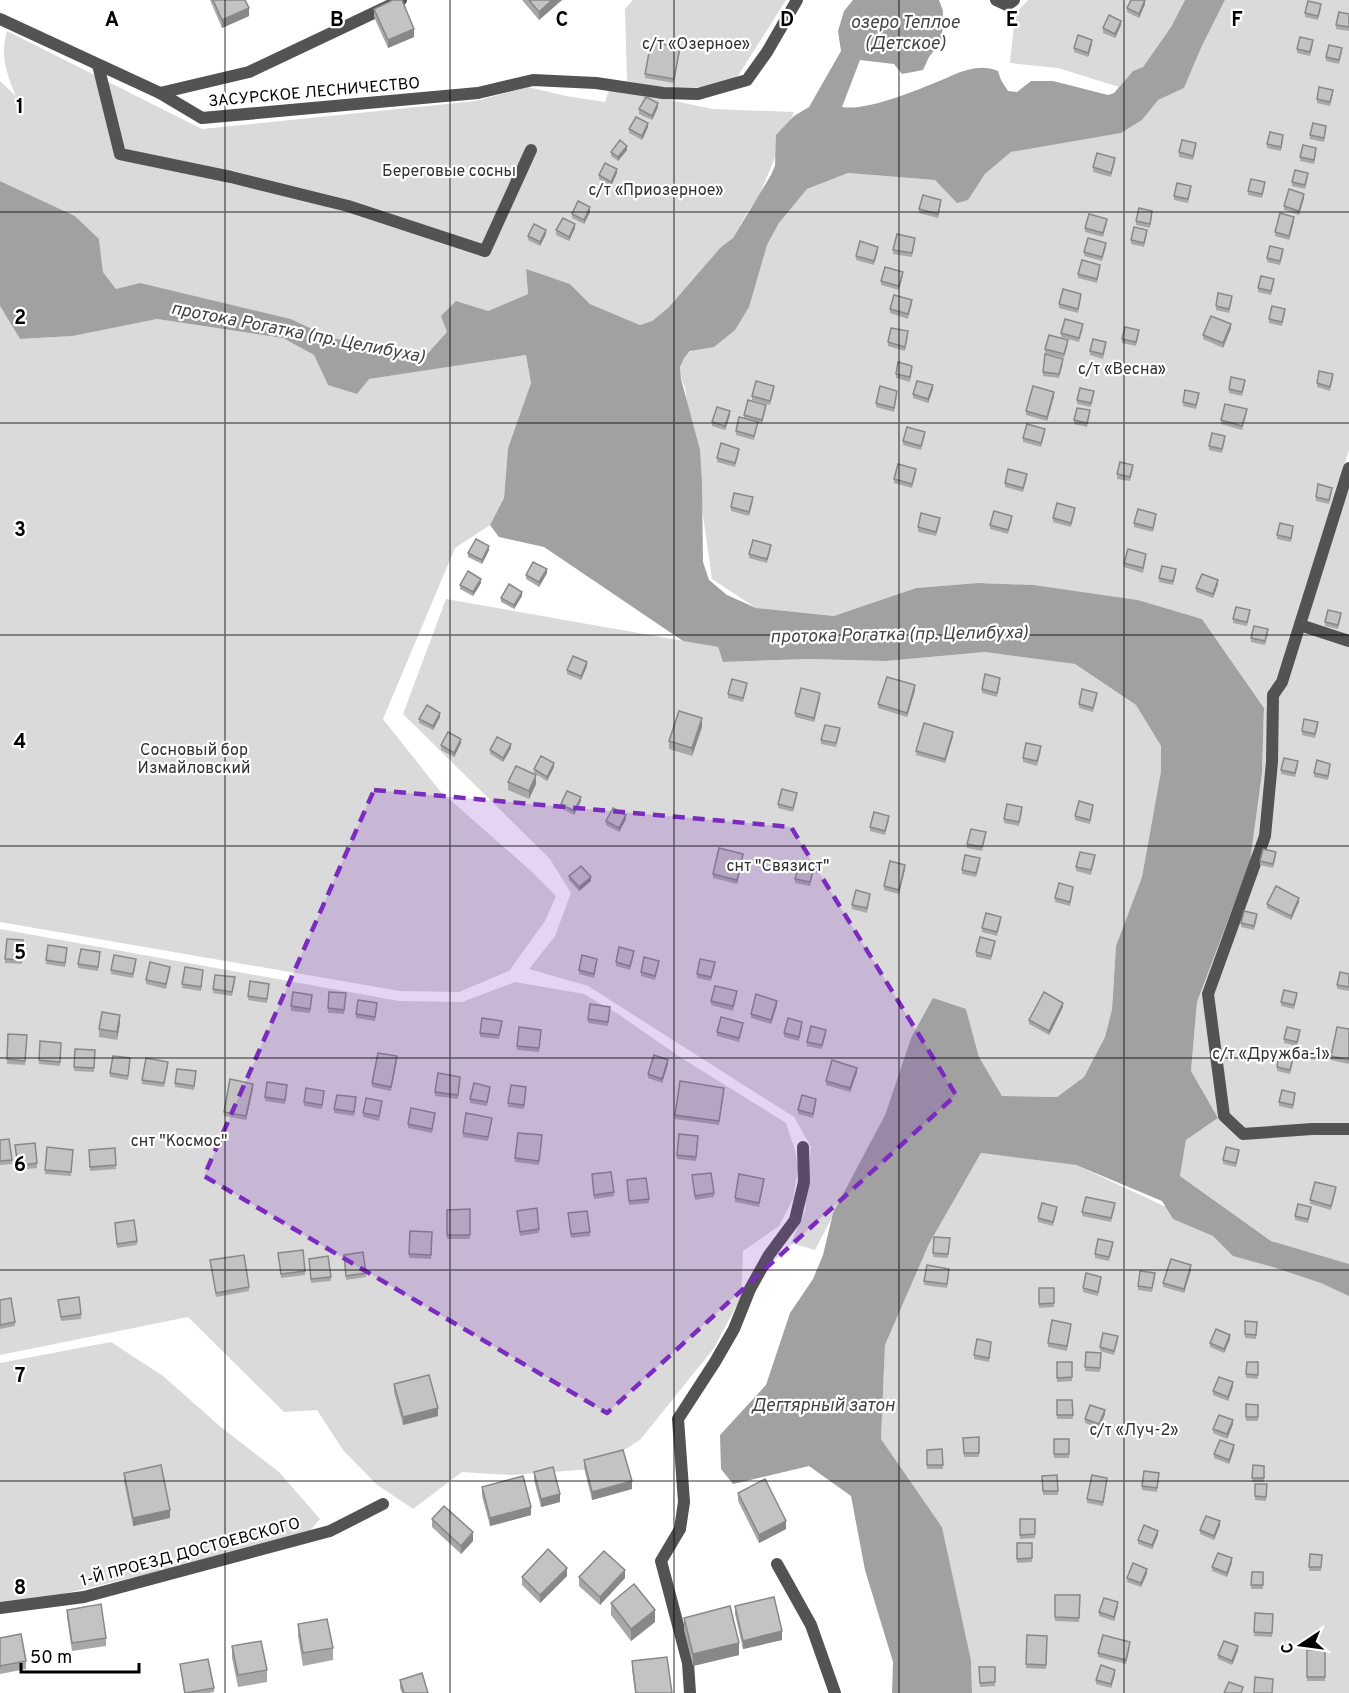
<svg xmlns="http://www.w3.org/2000/svg" width="1349" height="1693" viewBox="0 0 1349 1693" font-family="Overpass,sans-serif">
<rect width="100%" height="100%" fill="#fff"/>
<g fill="#dadada">
<path d="M633,0H786L738,76L711,87L665,88L627,81L625,9Z"/>
<path d="M1028,0H1185L1171,27L1143,67L1133,71L1119,87L1058,68L1010,63L1015,14Z"/>
<path d="M1225,0H1349V450L1280,670L1265,706L1285,688L1304,632L1349,645V1268L1271,1241L1180,1176L1186,1140L1218,1118L1191,1071L1197,1002L1250,862L1262,773L1264,708L1202,619L1138,600L1034,585L979,583L916,588L835,616L756,608L712,579L685,388C679,376 677,360 690,352C696,348 707,348 714,347L761,263L767,245L779,223L807,189L848,173L935,180L957,202L968,200L985,174L1011,152L1121,133L1142,120L1157,100L1184,88L1201,48Z"/>
<path d="M7,31L202,129L476,101L528,87L566,96L605,102L610,87L712,109L794,112L759,196L747,213L733,238L721,247L668,308L652,321L640,325L590,304L570,284L526,270L528,294L488,311L447,332L428,353L331,338L291,319L209,300L116,289L103,272L99,239L75,216L0,181V81L16,96C6,73 0,55 7,31Z"/>
<path d="M0,306L20,339L73,336L157,319L283,338L314,355L328,385L526,355L531,383L508,448L504,498L490,525L455,548L383,719L440,791L530,870L556,896L545,921L509,971L459,992L400,991L0,922Z"/>
<path d="M1349,486V636L1306,623Z"/>
<path d="M446,599L718,647L723,662L808,659L886,661L985,652L1075,664L1136,705L1161,746V771L1142,877L1116,946L1112,1009L1105,1037L1084,1077L1057,1097L1002,1096L979,1057L966,1009L911,1038L885,1115L815,1250L791,1243L805,1211L811,1147L794,1117L588,986L529,969L555,936L571,893L550,859L403,714Z"/>
<path d="M0,929L399,1001L462,1002L515,982L584,994L618,1014L680,1057L786,1123L795,1150L798,1169L793,1199L779,1226L743,1251L741,1297L714,1348L640,1440L594,1469L511,1475L462,1472L413,1509L376,1484L343,1450L317,1410L284,1412L188,1317L0,1355Z"/>
<path d="M981,1153L1076,1165L1349,1292V1693H972L971,1660L942,1527L881,1439L885,1345L929,1244Z"/>
<path d="M111,1342L163,1376L222,1428L279,1472L320,1519L308,1533L273,1544L0,1609V1363Z"/>
</g>
<path fill="#a1a1a1" d="M853,0H939L943,11L942,40L929,57L923,70L902,74L894,64L860,60L842,107C865,111 910,93 932,84C953,76 975,61 998,71L1001,80L1008,91L1017,92L1031,81H1053L1108,95L1114,93L1133,71L1143,67L1171,27L1185,0H1225L1201,48L1184,88L1158,100L1142,120L1121,133L1011,152L985,174L968,200L957,203L935,180L848,173L807,189L779,223L767,245L749,307L735,330L714,347L690,351L684,358L680,367L681,379L700,450L702,484L703,562L709,580L727,595L756,608L834,616L916,588L978,583L1034,585L1138,600L1202,619L1264,708L1262,773L1250,862L1197,1002L1191,1071L1218,1118L1186,1140L1180,1176L1271,1241L1349,1264V1296L1321,1283L1273,1267L1233,1256L1213,1236L1173,1219L1162,1201L1076,1165L981,1153L929,1244L885,1345L881,1439L942,1527L971,1660L972,1693H892L893,1662L865,1570L851,1496L809,1466L733,1484L721,1469L720,1435L766,1385L790,1313L813,1279L823,1255L833,1213L885,1115L911,1038L933,998L966,1009L979,1057L1002,1096L1057,1097L1084,1077L1105,1037L1112,1009L1116,946L1142,877L1161,771V746L1136,705L1075,664L985,652L886,661L808,659L723,662L718,647L683,641L544,547L499,537L490,525L504,498L508,448L531,383L526,355L369,379L357,394L328,385L314,355L283,338L157,319L73,336L20,339L0,306V181L75,216L99,239L103,272L116,289L140,283L291,319L331,338L428,353L447,332L441,316L456,301L488,311L528,294L526,269L570,284L590,304L640,325L652,321L668,308L721,247L733,238L771,175L775,166L776,135L794,116L809,107L841,51L838,31L844,11Z"/>
<g fill="none" stroke-linecap="round" stroke-linejoin="round">
<g stroke="#535353" stroke-width="12">
<path d="M996,0L1007,5L1014,0"/>
<path d="M0,19L160,93L202,118L478,93L533,80L596,83L663,93L698,94L747,80L767,52L797,0"/>
<path d="M98,65L120,154L231,177L348,206L485,251L531,150"/>
<path d="M160,93L249,72L401,0"/>
<path d="M1349,468L1282,682L1273,695L1272,762L1265,836L1208,994L1224,1116L1243,1134L1312,1129H1349"/>
<path d="M1300,625L1349,641"/>
<path d="M777,1564L811,1625L835,1693"/>
<path d="M0,1608L84,1597L330,1531L383,1504"/>
<path d="M690,1693L688,1663L661,1561L680,1529L684,1502L678,1419L715,1362L734,1329L750,1289L769,1255L795,1220L804,1182L803,1147"/>
</g>
</g>
<g fill="#a8a8a8">
<path d="M210,0H245L249,16L222,28Z"/>
<path d="M522,0H562L539,20Z"/>
<path d="M1145,4L1139,18L1127,12V8Z"/>
<path d="M1321,8L1318,20L1305,17V13Z"/>
<path d="M374,9L414,37L388,48L374,17Z"/>
<path d="M1349,14V31L1336,29V25Z"/>
<path d="M1121,25L1115,38L1103,33V28Z"/>
<path d="M1092,44L1088,57L1074,52V48Z"/>
<path d="M1313,44L1310,56L1297,53V49Z"/>
<path d="M680,51L674,83L645,78V74Z"/>
<path d="M1342,52L1339,64L1326,61V57Z"/>
<path d="M1333,94L1330,106L1317,103V99Z"/>
<path d="M658,107L652,120L639,114V109Z"/>
<path d="M648,127L642,140L629,133V129Z"/>
<path d="M1326,130L1324,142L1310,139V135Z"/>
<path d="M1283,139L1281,151L1267,148V144Z"/>
<path d="M1196,147L1193,160L1179,157V152Z"/>
<path d="M627,150L618,161L611,156V152Z"/>
<path d="M1316,152L1314,164L1300,161V157Z"/>
<path d="M1115,162L1111,177L1093,172V167Z"/>
<path d="M617,173L611,186L599,179V175Z"/>
<path d="M1308,177L1305,189L1292,186V182Z"/>
<path d="M1265,186L1262,198L1248,195V191Z"/>
<path d="M1191,190L1188,203L1174,200V196Z"/>
<path d="M1304,198L1299,215L1284,210V206Z"/>
<path d="M941,204L938,218L919,213V209Z"/>
<path d="M590,212L584,224L572,218V214Z"/>
<path d="M1152,216L1150,228L1136,225V221Z"/>
<path d="M1294,221L1289,240L1275,236V232Z"/>
<path d="M1107,223L1103,237L1085,232V228Z"/>
<path d="M575,228L569,241L556,235V230Z"/>
<path d="M546,234L540,246L528,240V236Z"/>
<path d="M1147,234L1144,247L1131,244V240Z"/>
<path d="M915,242L912,257L893,254V250Z"/>
<path d="M1106,247L1102,261L1084,256V252Z"/>
<path d="M878,251L874,265L856,260V256Z"/>
<path d="M1283,253L1280,265L1267,262V258Z"/>
<path d="M1100,269L1097,283L1078,278V274Z"/>
<path d="M903,276L899,290L881,285V281Z"/>
<path d="M1274,283L1271,295L1258,292V288Z"/>
<path d="M1081,298L1078,313L1059,308V304Z"/>
<path d="M1232,300L1229,313L1216,310V306Z"/>
<path d="M912,304L908,319L890,313V309Z"/>
<path d="M1285,313L1282,326L1269,323V319Z"/>
<path d="M1083,328L1079,342L1061,337V333Z"/>
<path d="M1231,328L1223,348L1203,339V335Z"/>
<path d="M1139,334L1136,346L1122,343V339Z"/>
<path d="M908,336L905,351L888,346V342Z"/>
<path d="M1068,344L1064,358L1045,353V349Z"/>
<path d="M1106,346L1103,359L1090,355V351Z"/>
<path d="M1063,364L1059,378L1043,376V372Z"/>
<path d="M912,370L910,382L896,378V374Z"/>
<path d="M1333,378L1330,391L1317,387V383Z"/>
<path d="M1245,384L1242,396L1229,393V389Z"/>
<path d="M933,389L928,403L913,398V394Z"/>
<path d="M774,390L770,405L752,400V396Z"/>
<path d="M897,395L894,412L876,407V403Z"/>
<path d="M1094,395L1091,407L1077,404V400Z"/>
<path d="M1054,396L1047,421L1026,415V411Z"/>
<path d="M1199,397L1196,409L1183,406V402Z"/>
<path d="M766,409L762,424L758,422L754,440L736,435V431L744,418V415Z"/>
<path d="M1247,413L1242,430L1221,424V420Z"/>
<path d="M730,415L725,430L712,426V422Z"/>
<path d="M1090,415L1087,427L1074,424V420Z"/>
<path d="M1045,433L1041,447L1023,442V438Z"/>
<path d="M925,436L921,450L903,445V441Z"/>
<path d="M1225,440L1222,453L1209,450V446Z"/>
<path d="M739,453L735,467L717,462V458Z"/>
<path d="M1133,469L1130,481L1117,479V474Z"/>
<path d="M916,473L912,488L894,483V479Z"/>
<path d="M1027,478L1023,492L1005,487V483Z"/>
<path d="M1332,492L1329,504L1316,501V497Z"/>
<path d="M753,502L749,516L731,511V507Z"/>
<path d="M1075,512L1071,527L1053,522V518Z"/>
<path d="M1156,518L1153,532L1134,527V523Z"/>
<path d="M1012,520L1008,534L990,529V525Z"/>
<path d="M940,522L936,536L918,532V527Z"/>
<path d="M1293,530L1291,542L1277,539V535Z"/>
<path d="M771,549L767,563L749,558V554Z"/>
<path d="M489,550L482,564L468,557V553Z"/>
<path d="M1146,558L1143,573L1124,567V563Z"/>
<path d="M547,573L539,587L526,579V575Z"/>
<path d="M1176,573L1173,585L1159,582V578Z"/>
<path d="M481,583L473,596L460,589V585Z"/>
<path d="M1218,584L1213,598L1196,592V588Z"/>
<path d="M522,596L514,609L501,602V598Z"/>
<path d="M1250,614L1247,626L1233,623V619Z"/>
<path d="M1341,617L1338,629L1325,626V622Z"/>
<path d="M1268,633L1265,645L1251,642V638Z"/>
<path d="M587,666L581,680L567,674V670Z"/>
<path d="M1000,682L997,697L982,693V689Z"/>
<path d="M747,687L743,702L728,698V694Z"/>
<path d="M915,690L907,717L878,708V704Z"/>
<path d="M820,697L814,722L795,717V713Z"/>
<path d="M1097,697L1093,712L1079,708V704Z"/>
<path d="M440,717L433,730L419,723V719Z"/>
<path d="M1318,726L1315,738L1302,735V731Z"/>
<path d="M702,727L692,756L669,749V741Z"/>
<path d="M840,732L836,747L821,744V740Z"/>
<path d="M953,736L945,763L916,755V751Z"/>
<path d="M461,743L454,757L441,750V745Z"/>
<path d="M511,748L503,762L490,754V750Z"/>
<path d="M1041,751L1037,766L1023,762V758Z"/>
<path d="M1298,765L1295,777L1281,774V770Z"/>
<path d="M554,767L547,781L534,773V769Z"/>
<path d="M1330,768L1328,780L1314,777V773Z"/>
<path d="M508,782L536,784L529,799L508,790Z"/>
<path d="M797,797L793,812L778,808V804Z"/>
<path d="M581,801L574,815L561,808V804Z"/>
<path d="M1093,809L1090,824L1075,820V816Z"/>
<path d="M1022,812L1019,826L1004,823V819Z"/>
<path d="M626,819L619,832L606,825V821Z"/>
<path d="M889,820L885,835L870,831V827Z"/>
<path d="M986,836L982,851L967,848V844Z"/>
<path d="M1276,856L1273,868L1260,865V861Z"/>
<path d="M743,858L737,884L713,878V874Z"/>
<path d="M1095,859L1091,875L1076,871V867Z"/>
<path d="M980,863L976,877L962,874V870Z"/>
<path d="M905,869L899,894L884,890V886Z"/>
<path d="M814,871L810,886L795,883V879Z"/>
<path d="M569,876L591,881L579,891L569,880Z"/>
<path d="M1073,891L1070,906L1055,902V898Z"/>
<path d="M870,898L867,913L852,909V905Z"/>
<path d="M1299,902L1291,920L1267,908V904Z"/>
<path d="M1257,918L1254,930L1241,927V923Z"/>
<path d="M1001,921L997,936L982,932V928Z"/>
<path d="M23,940L22,964L5,963V959Z"/>
<path d="M995,945L991,960L976,957V952Z"/>
<path d="M67,952L65,967L46,964V960Z"/>
<path d="M634,955L630,970L616,966V962Z"/>
<path d="M100,956L98,971L78,968V964Z"/>
<path d="M136,963L133,978L111,974V970Z"/>
<path d="M597,963L594,978L579,974V970Z"/>
<path d="M659,965L655,980L641,976V972Z"/>
<path d="M715,966L711,981L697,978V974Z"/>
<path d="M170,971L166,989L146,984V980Z"/>
<path d="M203,974L201,991L182,988V984Z"/>
<path d="M1349,974V991L1337,989V985Z"/>
<path d="M235,981L232,996L213,993V989Z"/>
<path d="M269,988L267,1003L248,1000V996Z"/>
<path d="M329,992L346,993L344,1014L328,1013Z"/>
<path d="M737,995L733,1011L711,1005V1001Z"/>
<path d="M1297,997L1294,1009L1281,1006V1002Z"/>
<path d="M312,999L310,1013L291,1011V1006Z"/>
<path d="M777,1005L771,1024L751,1018V1014Z"/>
<path d="M377,1007L375,1021L356,1018V1014Z"/>
<path d="M1063,1007L1049,1035L1029,1024V1020Z"/>
<path d="M610,1011L608,1026L588,1023V1019Z"/>
<path d="M120,1023L117,1040L99,1037V1029Z"/>
<path d="M502,1025L499,1039L480,1037V1033Z"/>
<path d="M802,1026L799,1041L784,1037V1033Z"/>
<path d="M743,1027L739,1042L717,1036V1032Z"/>
<path d="M1349,1029V1064L1331,1060V1056Z"/>
<path d="M541,1030L539,1052L517,1050V1046Z"/>
<path d="M8,1034L27,1035L25,1065L7,1064Z"/>
<path d="M826,1034L822,1049L807,1046V1042Z"/>
<path d="M1300,1034L1297,1046L1284,1043V1039Z"/>
<path d="M61,1043L60,1066L39,1064V1060Z"/>
<path d="M75,1049L95,1050L94,1072L74,1071Z"/>
<path d="M397,1060L391,1091L372,1087V1083Z"/>
<path d="M130,1062L128,1080L110,1077V1073Z"/>
<path d="M1293,1062L1290,1074L1277,1071V1067Z"/>
<path d="M668,1064L662,1083L648,1078V1074Z"/>
<path d="M168,1066L164,1087L142,1084V1080Z"/>
<path d="M857,1072L850,1092L826,1085V1081Z"/>
<path d="M196,1075L194,1090L175,1087V1083Z"/>
<path d="M460,1081L458,1099L435,1096V1092Z"/>
<path d="M253,1088L246,1120L224,1116V1112Z"/>
<path d="M287,1089L285,1104L265,1101V1097Z"/>
<path d="M490,1091L487,1106L470,1103V1099Z"/>
<path d="M526,1091L524,1109L508,1107V1103Z"/>
<path d="M724,1092L719,1125L675,1119V1115Z"/>
<path d="M324,1095L322,1109L304,1106V1102Z"/>
<path d="M1295,1097L1293,1109L1279,1106V1102Z"/>
<path d="M356,1101L354,1116L334,1113V1109Z"/>
<path d="M816,1103L813,1118L798,1114V1110Z"/>
<path d="M382,1105L379,1121L363,1117V1113Z"/>
<path d="M435,1117L432,1133L408,1128V1124Z"/>
<path d="M492,1122L488,1141L463,1137V1133Z"/>
<path d="M542,1139L539,1165L515,1162V1158Z"/>
<path d="M0,1140L12,1160V1164L0,1165Z"/>
<path d="M698,1140L696,1161L677,1159V1155Z"/>
<path d="M15,1145L37,1163V1168L18,1170Z"/>
<path d="M115,1148L116,1169L90,1171L89,1150Z"/>
<path d="M73,1154L71,1176L45,1174V1170Z"/>
<path d="M1239,1154L1236,1167L1223,1164V1160Z"/>
<path d="M592,1174L614,1192V1196L594,1199Z"/>
<path d="M692,1175L714,1193V1197L695,1200Z"/>
<path d="M627,1180L649,1199V1203L629,1205Z"/>
<path d="M764,1183L759,1207L735,1202V1198Z"/>
<path d="M1336,1191L1331,1210L1310,1204V1200Z"/>
<path d="M1115,1207L1111,1222L1082,1216V1212Z"/>
<path d="M470,1209V1239H447V1210Z"/>
<path d="M517,1211L539,1229V1233L520,1236Z"/>
<path d="M1057,1211L1053,1226L1038,1222V1218Z"/>
<path d="M1311,1211L1308,1223L1295,1220V1216Z"/>
<path d="M568,1213L590,1232V1236L571,1238Z"/>
<path d="M115,1223L137,1241V1245L117,1248Z"/>
<path d="M410,1231L432,1232L431,1259L409,1258Z"/>
<path d="M934,1237L950,1238L948,1258L933,1257Z"/>
<path d="M1113,1246L1109,1261L1095,1258V1254Z"/>
<path d="M278,1253L305,1271V1275L281,1278Z"/>
<path d="M344,1255L366,1273V1277L346,1280Z"/>
<path d="M309,1259L331,1277V1281L311,1283Z"/>
<path d="M210,1260L249,1287V1291L216,1297Z"/>
<path d="M1191,1270L1184,1293L1163,1287V1283Z"/>
<path d="M949,1273L947,1288L924,1285V1281Z"/>
<path d="M1155,1277L1152,1292L1138,1290V1286Z"/>
<path d="M1101,1281L1098,1296L1083,1292V1288Z"/>
<path d="M1039,1288H1054V1307L1039,1308Z"/>
<path d="M0,1300L15,1322V1326L0,1329Z"/>
<path d="M58,1300L81,1314V1319L61,1321Z"/>
<path d="M1245,1321L1257,1322L1256,1339L1245,1338Z"/>
<path d="M1071,1328L1067,1351L1048,1347V1343Z"/>
<path d="M1230,1339L1224,1353L1210,1347V1343Z"/>
<path d="M1118,1340L1114,1355L1100,1351V1347Z"/>
<path d="M991,1347L989,1362L974,1359V1355Z"/>
<path d="M1086,1352L1101,1353L1100,1372L1085,1371Z"/>
<path d="M1057,1362H1072V1381L1057,1382Z"/>
<path d="M1247,1362H1258V1379L1246,1378Z"/>
<path d="M394,1384L438,1416L403,1425L394,1392Z"/>
<path d="M1233,1386L1228,1401L1213,1395V1391Z"/>
<path d="M1057,1400H1072L1073,1419H1057Z"/>
<path d="M1258,1405V1421H1246V1417Z"/>
<path d="M1105,1414L1099,1428L1085,1423V1419Z"/>
<path d="M1233,1424L1227,1439L1213,1433V1429Z"/>
<path d="M979,1437V1457H964L963,1438Z"/>
<rect x="1054" y="1439" width="15" height="19"/>
<path d="M942,1449L943,1469H927V1450Z"/>
<path d="M1234,1449L1229,1464L1214,1458V1454Z"/>
<path d="M584,1460L632,1489L592,1500L584,1468Z"/>
<path d="M1253,1465L1264,1466V1482H1252Z"/>
<path d="M534,1472L560,1502L541,1507L534,1480Z"/>
<path d="M124,1473L170,1518L133,1526L124,1481Z"/>
<path d="M1057,1475L1058,1495H1043L1042,1476Z"/>
<path d="M1159,1477L1157,1492L1142,1490V1486Z"/>
<path d="M1107,1482L1103,1506L1087,1503V1499Z"/>
<path d="M1255,1484H1267L1266,1501L1255,1500Z"/>
<path d="M482,1487L531,1515L490,1526L482,1496Z"/>
<path d="M738,1493L786,1529L759,1543L738,1501Z"/>
<path d="M432,1519L473,1541L461,1554L432,1527Z"/>
<path d="M1020,1519H1035V1538L1020,1539Z"/>
<path d="M1220,1525L1214,1540L1200,1534V1530Z"/>
<path d="M1158,1535L1152,1549L1138,1544V1540Z"/>
<path d="M1017,1543H1032V1562L1017,1563Z"/>
<path d="M1310,1554L1322,1555L1321,1571H1309Z"/>
<path d="M1232,1562L1227,1577L1212,1571V1567Z"/>
<path d="M1252,1572H1263V1589H1251Z"/>
<path d="M1147,1573L1141,1587L1127,1582V1578Z"/>
<path d="M567,1576L540,1603L522,1585V1577Z"/>
<path d="M579,1577L625,1578L600,1605L579,1586Z"/>
<path d="M1055,1595H1080L1079,1622L1055,1621Z"/>
<path d="M611,1603L655,1622L631,1641L611,1615Z"/>
<path d="M735,1606L782,1640L743,1649L735,1614Z"/>
<path d="M1118,1606L1114,1621L1099,1616V1612Z"/>
<path d="M67,1610L106,1638V1646L72,1651L67,1618Z"/>
<path d="M1255,1613L1273,1614L1272,1637L1254,1636Z"/>
<path d="M684,1618L739,1655L693,1666L684,1630Z"/>
<path d="M298,1624L333,1648V1660L303,1666L298,1636Z"/>
<path d="M1027,1635L1047,1636L1046,1669L1026,1668Z"/>
<path d="M0,1638L26,1661V1669L0,1674Z"/>
<path d="M232,1646L267,1670V1682L238,1687L232,1658Z"/>
<path d="M1130,1647L1126,1664L1098,1657V1653Z"/>
<path d="M1238,1650L1232,1665L1218,1659V1655Z"/>
<rect x="1307" y="1650" width="18" height="31"/>
<path d="M632,1661L672,1693H635L632,1669Z"/>
<path d="M180,1664L214,1688V1692L209,1693H184Z"/>
<path d="M979,1667H995V1686L980,1687Z"/>
<path d="M1115,1674L1111,1688L1096,1684V1680Z"/>
<path d="M400,1680L428,1693H402L400,1688Z"/>
</g>
<g fill="#888">
<path d="M552,0H562L539,20V12Z"/>
<path d="M1145,0V4L1139,18V14Z"/>
<path d="M249,8V16L222,28V20Z"/>
<path d="M1121,21V25L1115,38V34Z"/>
<path d="M414,29V37L388,48V40Z"/>
<path d="M1092,40V44L1088,57V53Z"/>
<path d="M658,103V107L652,120V116Z"/>
<path d="M648,123V127L642,140V136Z"/>
<path d="M627,146V150L618,161V157Z"/>
<path d="M617,169V173L611,186V182Z"/>
<path d="M1304,194V198L1299,215V211Z"/>
<path d="M590,207V212L584,224V220Z"/>
<path d="M1294,217V221L1289,240V236Z"/>
<path d="M575,224V228L569,241V237Z"/>
<path d="M546,230V234L540,246V242Z"/>
<path d="M1231,324V328L1223,348V343Z"/>
<path d="M933,385V389L928,403V399Z"/>
<path d="M1054,392V396L1047,421V417Z"/>
<path d="M730,411V415L725,430V426Z"/>
<path d="M489,546V550L482,564V560Z"/>
<path d="M547,569V573L539,587V582Z"/>
<path d="M481,579V583L473,596V592Z"/>
<path d="M1218,580V584L1213,598V594Z"/>
<path d="M522,592V596L514,609V605Z"/>
<path d="M587,662V666L581,680V676Z"/>
<path d="M915,685V690L907,717V713Z"/>
<path d="M820,693V697L814,722V718Z"/>
<path d="M440,713V717L433,730V726Z"/>
<path d="M702,718V727L692,756V748Z"/>
<path d="M953,732V736L945,763V759Z"/>
<path d="M461,739V743L454,757V753Z"/>
<path d="M511,744V748L503,762V758Z"/>
<path d="M554,763V767L547,781V777Z"/>
<path d="M536,775V784L529,799V791Z"/>
<path d="M581,797V801L574,815V811Z"/>
<path d="M626,815V819L619,832V828Z"/>
<path d="M743,854V858L737,884V880Z"/>
<path d="M905,865V869L899,894V890Z"/>
<path d="M591,877V881L579,891V887Z"/>
<path d="M1299,898V902L1291,920V916Z"/>
<path d="M777,1001V1005L771,1024V1020Z"/>
<path d="M1063,1003V1007L1049,1035V1031Z"/>
<path d="M120,1015V1023L117,1040V1032Z"/>
<path d="M668,1060V1064L662,1083V1079Z"/>
<path d="M857,1068V1072L850,1092V1088Z"/>
<path d="M253,1084V1088L246,1120V1116Z"/>
<path d="M1191,1265V1270L1184,1293V1289Z"/>
<path d="M1230,1335V1339L1224,1353V1349Z"/>
<path d="M1233,1382V1386L1228,1401V1397Z"/>
<path d="M438,1408V1416L403,1425V1417Z"/>
<path d="M1105,1410V1414L1099,1428V1424Z"/>
<path d="M1233,1420V1424L1227,1439V1434Z"/>
<path d="M1234,1445V1449L1229,1464V1460Z"/>
<path d="M632,1481V1489L592,1500V1492Z"/>
<path d="M560,1494V1502L541,1507V1499Z"/>
<path d="M531,1507V1515L490,1526V1518Z"/>
<path d="M170,1510V1518L133,1526V1518Z"/>
<path d="M786,1521V1529L759,1543V1535Z"/>
<path d="M1220,1521V1525L1214,1540V1536Z"/>
<path d="M1158,1531V1535L1152,1549V1545Z"/>
<path d="M473,1532V1541L461,1554V1546Z"/>
<path d="M1232,1558V1562L1227,1577V1573Z"/>
<path d="M567,1568V1576L540,1603V1595Z"/>
<path d="M1147,1569V1573L1141,1587V1583Z"/>
<path d="M625,1570V1578L600,1605V1597Z"/>
<path d="M1118,1602V1606L1114,1621V1617Z"/>
<path d="M655,1610V1622L631,1641V1629Z"/>
<path d="M782,1631V1640L743,1649V1641Z"/>
<path d="M739,1643V1655L693,1666V1654Z"/>
<path d="M1238,1646V1650L1232,1665V1661Z"/>
<path d="M1115,1670V1674L1111,1688V1684Z"/>
</g>
<g fill="#c3c3c3" stroke="#888" stroke-width="1.5">
<path d="M213,0H245L249,8L222,20Z"/>
<path d="M393,0H402L414,29L388,40L374,9Z"/>
<path d="M529,0H552L539,12Z"/>
<path d="M1131,0H1145L1139,14L1127,8Z"/>
<path d="M1308,1L1321,4L1318,16L1305,13Z"/>
<path d="M1339,12L1349,14V27L1336,25Z"/>
<path d="M1109,15L1121,21L1115,34L1103,28Z"/>
<path d="M1078,35L1092,40L1088,53L1074,48Z"/>
<path d="M1300,37L1313,40L1310,52L1297,49Z"/>
<path d="M651,42L680,47L674,79L645,74Z"/>
<path d="M1329,45L1342,48L1339,60L1326,57Z"/>
<path d="M1319,87L1333,90L1330,102L1317,99Z"/>
<path d="M646,97L658,103L652,116L639,109Z"/>
<path d="M636,117L648,123L642,136L629,129Z"/>
<path d="M1313,123L1326,126L1324,138L1310,135Z"/>
<path d="M1270,132L1283,135L1281,147L1267,144Z"/>
<path d="M620,140L627,146L618,157L611,152Z"/>
<path d="M1182,140L1196,143L1193,156L1179,152Z"/>
<path d="M1303,145L1316,148L1314,160L1300,157Z"/>
<path d="M1097,153L1115,158L1111,173L1093,167Z"/>
<path d="M605,163L617,169L611,182L599,175Z"/>
<path d="M1295,170L1308,173L1305,185L1292,182Z"/>
<path d="M1251,179L1265,182L1262,194L1248,191Z"/>
<path d="M1177,183L1191,186L1188,199L1174,196Z"/>
<path d="M1289,189L1304,194L1299,211L1284,206Z"/>
<path d="M923,195L941,200L938,214L919,209Z"/>
<path d="M578,201L590,207L584,220L572,214Z"/>
<path d="M1139,208L1152,211L1150,224L1136,221Z"/>
<path d="M1280,213L1294,217L1289,236L1275,232Z"/>
<path d="M1089,214L1107,219L1103,233L1085,228Z"/>
<path d="M563,218L575,224L569,237L556,230Z"/>
<path d="M534,224L546,230L540,242L528,236Z"/>
<path d="M1134,227L1147,230L1144,243L1131,240Z"/>
<path d="M897,234L915,238L912,253L893,250Z"/>
<path d="M1088,238L1106,243L1102,257L1084,252Z"/>
<path d="M860,241L878,247L874,261L856,256Z"/>
<path d="M1270,246L1283,249L1280,261L1267,258Z"/>
<path d="M1082,260L1100,265L1097,279L1078,274Z"/>
<path d="M885,267L903,272L899,286L881,281Z"/>
<path d="M1261,276L1274,279L1271,291L1258,288Z"/>
<path d="M1063,289L1081,294L1078,309L1059,304Z"/>
<path d="M1218,293L1232,296L1229,309L1216,306Z"/>
<path d="M894,295L912,300L908,314L890,309Z"/>
<path d="M1272,306L1285,309L1282,322L1269,319Z"/>
<path d="M1211,316L1231,324L1223,343L1203,335Z"/>
<path d="M1065,319L1083,324L1079,338L1061,333Z"/>
<path d="M1125,327L1139,330L1136,342L1122,339Z"/>
<path d="M891,328L908,331L905,347L888,342Z"/>
<path d="M1049,335L1068,340L1064,354L1045,349Z"/>
<path d="M1093,339L1106,342L1103,354L1090,351Z"/>
<path d="M1045,354L1063,359L1059,374L1043,372Z"/>
<path d="M898,362L912,366L910,377L896,374Z"/>
<path d="M1319,371L1333,374L1330,387L1317,383Z"/>
<path d="M1231,377L1245,380L1242,392L1229,389Z"/>
<path d="M756,381L774,386L770,401L752,396Z"/>
<path d="M917,381L933,385L928,399L913,394Z"/>
<path d="M880,386L897,391L894,408L876,403Z"/>
<path d="M1033,386L1054,392L1047,417L1026,411Z"/>
<path d="M1080,388L1094,391L1091,403L1077,400Z"/>
<path d="M1185,390L1199,393L1196,405L1183,402Z"/>
<path d="M748,400L766,405L762,420L744,415Z"/>
<path d="M1225,404L1247,409L1242,426L1221,420Z"/>
<path d="M717,407L730,411L725,426L712,422Z"/>
<path d="M1077,408L1090,410L1087,423L1074,420Z"/>
<path d="M739,417L758,422L754,436L736,431Z"/>
<path d="M1027,424L1045,429L1041,443L1023,438Z"/>
<path d="M907,427L925,432L921,446L903,441Z"/>
<path d="M1212,433L1225,436L1222,449L1209,446Z"/>
<path d="M721,443L739,449L735,463L717,458Z"/>
<path d="M1120,462L1133,465L1130,477L1117,474Z"/>
<path d="M898,464L916,469L912,484L894,479Z"/>
<path d="M1008,469L1027,474L1023,488L1005,483Z"/>
<path d="M1318,484L1332,488L1329,500L1316,497Z"/>
<path d="M734,493L753,497L749,512L731,507Z"/>
<path d="M1057,503L1075,508L1071,523L1053,518Z"/>
<path d="M1138,509L1156,514L1153,528L1134,523Z"/>
<path d="M994,511L1012,516L1008,530L990,525Z"/>
<path d="M921,513L940,518L936,532L918,527Z"/>
<path d="M1280,523L1293,526L1291,538L1277,535Z"/>
<path d="M476,539L489,546L482,560L468,553Z"/>
<path d="M753,540L771,545L767,559L749,554Z"/>
<path d="M1128,549L1146,554L1143,568L1124,563Z"/>
<path d="M533,562L547,569L539,582L526,575Z"/>
<path d="M1162,566L1176,569L1173,581L1159,578Z"/>
<path d="M468,571L481,579L473,592L460,585Z"/>
<path d="M1202,574L1218,580L1213,594L1196,588Z"/>
<path d="M509,584L522,592L514,605L501,598Z"/>
<path d="M1236,607L1250,610L1247,622L1233,619Z"/>
<path d="M1328,610L1341,613L1338,625L1325,622Z"/>
<path d="M1254,626L1268,629L1265,641L1251,638Z"/>
<path d="M573,656L587,662L581,676L567,670Z"/>
<path d="M985,674L1000,678L997,693L982,689Z"/>
<path d="M887,677L915,685L907,713L878,704Z"/>
<path d="M732,679L747,683L743,698L728,694Z"/>
<path d="M801,688L820,693L814,718L795,713Z"/>
<path d="M1082,689L1097,693L1093,708L1079,704Z"/>
<path d="M427,705L440,713L433,726L419,719Z"/>
<path d="M679,711L702,718L692,748L669,741Z"/>
<path d="M1304,719L1318,722L1315,734L1302,731Z"/>
<path d="M924,723L953,732L945,759L916,751Z"/>
<path d="M825,725L840,728L836,743L821,740Z"/>
<path d="M448,732L461,739L454,753L441,745Z"/>
<path d="M497,737L511,744L503,758L490,750Z"/>
<path d="M1026,743L1041,746L1037,761L1023,758Z"/>
<path d="M541,756L554,763L547,777L534,769Z"/>
<path d="M1284,758L1298,761L1295,773L1281,770Z"/>
<path d="M1317,760L1330,764L1328,776L1314,773Z"/>
<path d="M516,766L536,775L529,791L508,782Z"/>
<path d="M782,789L797,793L793,808L778,804Z"/>
<path d="M567,791L581,797L574,811L561,804Z"/>
<path d="M1079,801L1093,805L1090,820L1075,816Z"/>
<path d="M1007,804L1022,807L1019,822L1004,819Z"/>
<path d="M613,808L626,815L619,828L606,821Z"/>
<path d="M874,812L889,816L885,831L870,827Z"/>
<path d="M971,829L986,832L982,847L967,844Z"/>
<path d="M719,848L743,854L737,880L713,874Z"/>
<path d="M1263,849L1276,852L1273,864L1260,861Z"/>
<path d="M1080,852L1095,855L1091,870L1076,867Z"/>
<path d="M965,855L980,858L976,873L962,870Z"/>
<path d="M890,861L905,865L899,890L884,886Z"/>
<path d="M799,864L814,867L810,882L795,879Z"/>
<path d="M581,866L591,877L579,887L569,876Z"/>
<path d="M1059,883L1073,887L1070,902L1055,898Z"/>
<path d="M1276,886L1299,898L1291,916L1267,904Z"/>
<path d="M856,890L870,894L867,908L852,905Z"/>
<path d="M1244,911L1257,914L1254,926L1241,923Z"/>
<path d="M986,913L1001,917L997,932L982,928Z"/>
<path d="M980,937L995,941L991,956L976,952Z"/>
<path d="M7,939L23,940L22,960L5,959Z"/>
<path d="M48,945L67,948L65,963L46,960Z"/>
<path d="M619,947L634,951L630,966L616,962Z"/>
<path d="M81,949L100,952L98,967L78,964Z"/>
<path d="M114,955L136,959L133,974L111,970Z"/>
<path d="M582,955L597,959L594,974L579,970Z"/>
<path d="M644,957L659,961L655,976L641,972Z"/>
<path d="M700,959L715,962L711,977L697,974Z"/>
<path d="M150,962L170,967L166,984L146,980Z"/>
<path d="M185,967L203,970L201,987L182,984Z"/>
<path d="M1340,972L1349,974V987L1337,985Z"/>
<path d="M215,975L235,977L232,992L213,989Z"/>
<path d="M250,981L269,984L267,999L248,996Z"/>
<path d="M715,986L737,991L733,1006L711,1001Z"/>
<path d="M1284,990L1297,993L1294,1005L1281,1002Z"/>
<path d="M293,992L312,995L310,1009L291,1006Z"/>
<path d="M329,992L346,993L344,1010L328,1008Z"/>
<path d="M1044,992L1063,1003L1049,1031L1029,1020Z"/>
<path d="M756,994L777,1001L771,1020L751,1014Z"/>
<path d="M358,1000L377,1003L375,1017L356,1014Z"/>
<path d="M590,1004L610,1007L608,1022L588,1019Z"/>
<path d="M102,1012L120,1015L117,1032L99,1029Z"/>
<path d="M721,1017L743,1023L739,1038L717,1032Z"/>
<path d="M482,1018L502,1021L499,1035L480,1033Z"/>
<path d="M788,1018L802,1022L799,1037L784,1033Z"/>
<path d="M811,1026L826,1030L822,1045L807,1042Z"/>
<path d="M519,1027L541,1030L539,1048L517,1046Z"/>
<path d="M1287,1027L1300,1030L1297,1042L1284,1039Z"/>
<path d="M1337,1027L1349,1029V1060L1331,1056Z"/>
<path d="M8,1034L27,1035L25,1061L7,1059Z"/>
<path d="M40,1041L61,1043L60,1062L39,1060Z"/>
<path d="M75,1049L95,1050L94,1068L74,1067Z"/>
<path d="M378,1053L397,1056L391,1087L372,1083Z"/>
<path d="M654,1055L668,1060L662,1079L648,1074Z"/>
<path d="M1279,1055L1293,1058L1290,1070L1277,1067Z"/>
<path d="M113,1056L130,1058L128,1076L110,1073Z"/>
<path d="M146,1058L168,1062L164,1083L142,1080Z"/>
<path d="M832,1060L857,1068L850,1088L826,1081Z"/>
<path d="M177,1069L196,1071L194,1086L175,1083Z"/>
<path d="M438,1073L460,1077L458,1095L435,1092Z"/>
<path d="M230,1079L253,1084L246,1116L224,1112Z"/>
<path d="M680,1081L724,1088L719,1121L675,1115Z"/>
<path d="M267,1082L287,1085L285,1100L265,1097Z"/>
<path d="M474,1083L490,1087L487,1102L470,1099Z"/>
<path d="M511,1085L526,1087L524,1105L508,1103Z"/>
<path d="M306,1088L324,1091L322,1105L304,1102Z"/>
<path d="M1282,1090L1295,1093L1293,1105L1279,1102Z"/>
<path d="M337,1095L356,1097L354,1112L334,1109Z"/>
<path d="M802,1095L816,1099L813,1114L798,1110Z"/>
<path d="M366,1098L382,1101L379,1116L363,1113Z"/>
<path d="M411,1108L435,1113L432,1129L408,1124Z"/>
<path d="M466,1113L492,1118L488,1137L463,1133Z"/>
<path d="M518,1133L542,1135L539,1161L515,1158Z"/>
<path d="M679,1134L698,1136L696,1157L677,1155Z"/>
<path d="M9,1139L12,1160L0,1161V1140Z"/>
<path d="M35,1143L37,1163L18,1166L15,1145Z"/>
<path d="M47,1147L73,1150L71,1172L45,1170Z"/>
<path d="M1226,1147L1239,1150L1236,1163L1223,1160Z"/>
<path d="M115,1148L116,1165L90,1167L89,1150Z"/>
<path d="M611,1172L614,1192L594,1195L592,1174Z"/>
<path d="M711,1173L714,1193L695,1196L692,1175Z"/>
<path d="M739,1174L764,1179L759,1203L735,1198Z"/>
<path d="M646,1178L649,1199L629,1201L627,1180Z"/>
<path d="M1315,1182L1336,1187L1331,1206L1310,1200Z"/>
<path d="M1086,1197L1115,1203L1111,1218L1082,1212Z"/>
<path d="M1042,1203L1057,1207L1053,1222L1038,1218Z"/>
<path d="M1298,1204L1311,1207L1308,1219L1295,1216Z"/>
<path d="M537,1208L539,1229L520,1232L517,1211Z"/>
<path d="M470,1209V1235H447V1210Z"/>
<path d="M587,1211L590,1232L571,1234L568,1213Z"/>
<path d="M134,1220L137,1241L117,1244L115,1223Z"/>
<path d="M410,1231L432,1232L431,1255L409,1254Z"/>
<path d="M934,1237L950,1238L948,1254L933,1253Z"/>
<path d="M1098,1239L1113,1242L1109,1257L1095,1254Z"/>
<path d="M303,1250L305,1271L281,1274L278,1253Z"/>
<path d="M363,1252L366,1273L346,1276L344,1255Z"/>
<path d="M244,1255L249,1287L216,1293L210,1260Z"/>
<path d="M328,1256L331,1277L311,1279L309,1259Z"/>
<path d="M1171,1259L1191,1265L1184,1289L1163,1283Z"/>
<path d="M927,1265L949,1269L947,1284L924,1281Z"/>
<path d="M1140,1271L1155,1273L1152,1288L1138,1286Z"/>
<path d="M1086,1273L1101,1277L1098,1292L1083,1288Z"/>
<path d="M1039,1288H1054V1303L1039,1304Z"/>
<path d="M79,1297L81,1314L61,1317L58,1300Z"/>
<path d="M11,1298L15,1322L0,1325V1300Z"/>
<path d="M1052,1320L1071,1324L1067,1346L1048,1343Z"/>
<path d="M1245,1321L1257,1322L1256,1335L1245,1334Z"/>
<path d="M1216,1329L1230,1335L1224,1349L1210,1343Z"/>
<path d="M1103,1333L1118,1336L1114,1351L1100,1347Z"/>
<path d="M977,1339L991,1342L989,1358L974,1355Z"/>
<path d="M1086,1352L1101,1353L1100,1368L1085,1367Z"/>
<path d="M1057,1362H1072V1377L1057,1378Z"/>
<path d="M1247,1362H1258V1375L1246,1374Z"/>
<path d="M429,1375L438,1408L403,1417L394,1384Z"/>
<path d="M1219,1377L1233,1382L1228,1397L1213,1391Z"/>
<path d="M1057,1400H1072L1073,1415H1057Z"/>
<path d="M1246,1404L1258,1405V1417H1246Z"/>
<path d="M1090,1405L1105,1410L1099,1424L1085,1419Z"/>
<path d="M1219,1415L1233,1420L1227,1434L1213,1429Z"/>
<path d="M979,1437V1453H964L963,1438Z"/>
<rect x="1054" y="1439" width="15" height="15"/>
<path d="M1220,1440L1234,1445L1229,1460L1214,1454Z"/>
<path d="M942,1449L943,1465H927V1450Z"/>
<path d="M623,1450L632,1481L592,1492L584,1460Z"/>
<path d="M161,1465L170,1510L133,1518L124,1473Z"/>
<path d="M1253,1465L1264,1466V1478H1252Z"/>
<path d="M553,1467L560,1494L541,1499L534,1472Z"/>
<path d="M1144,1471L1159,1473L1157,1488L1142,1486Z"/>
<path d="M1057,1475L1058,1491H1043L1042,1476Z"/>
<path d="M1092,1475L1107,1478L1103,1502L1087,1499Z"/>
<path d="M523,1476L531,1507L490,1518L482,1487Z"/>
<path d="M765,1479L786,1521L759,1535L738,1493Z"/>
<path d="M1255,1484H1267L1266,1497L1255,1496Z"/>
<path d="M444,1506L473,1532L461,1546L432,1519Z"/>
<path d="M1206,1516L1220,1521L1214,1536L1200,1530Z"/>
<path d="M1020,1519H1035V1534L1020,1535Z"/>
<path d="M1144,1525L1158,1531L1152,1545L1138,1540Z"/>
<path d="M1017,1543H1032V1558L1017,1559Z"/>
<path d="M548,1549L567,1568L540,1595L522,1577Z"/>
<path d="M604,1551L625,1570L600,1597L579,1577Z"/>
<path d="M1218,1553L1232,1558L1227,1573L1212,1567Z"/>
<path d="M1310,1554L1322,1555L1321,1567H1309Z"/>
<path d="M1133,1563L1147,1569L1141,1583L1127,1578Z"/>
<path d="M1252,1572H1263V1585H1251Z"/>
<path d="M634,1584L655,1610L631,1629L611,1603Z"/>
<path d="M1055,1595H1080L1079,1618L1055,1617Z"/>
<path d="M774,1597L782,1631L743,1641L735,1606Z"/>
<path d="M1104,1598L1118,1602L1114,1617L1099,1612Z"/>
<path d="M101,1604L106,1638L72,1643L67,1610Z"/>
<path d="M730,1606L739,1643L693,1654L684,1618Z"/>
<path d="M1255,1613L1273,1614L1272,1633L1254,1632Z"/>
<path d="M327,1619L333,1648L303,1653L298,1624Z"/>
<path d="M21,1634L26,1661L0,1666V1638Z"/>
<path d="M1027,1635L1047,1636L1046,1665L1026,1664Z"/>
<path d="M1103,1635L1130,1642L1126,1660L1098,1653Z"/>
<path d="M261,1641L267,1670L238,1675L232,1646Z"/>
<path d="M1224,1641L1238,1646L1232,1661L1218,1655Z"/>
<rect x="1307" y="1650" width="18" height="27"/>
<path d="M667,1657L672,1693H636L632,1661Z"/>
<path d="M208,1659L214,1688L185,1693L180,1664Z"/>
<path d="M1101,1665L1115,1670L1111,1684L1096,1680Z"/>
<path d="M979,1667H995V1682L980,1683Z"/>
<path d="M422,1673L428,1693H404L400,1680Z"/>
<path d="M1255,1677L1273,1679L1272,1693H1254Z"/>
<path d="M1229,1682L1243,1687L1241,1693H1224Z"/>
</g>
<path fill="#7b2cbf" fill-opacity="0.2" stroke="#7b2cbf" stroke-width="4.5" stroke-dasharray="12 8" stroke-linejoin="round" d="M374,790L791,827L956,1095L607,1413L204,1176Z"/>
<path fill="none" stroke="#000" stroke-width="1.5" stroke-opacity="0.55" d="M225,0V1693M450,0V1693M674,0V1693M899,0V1693M1124,0V1693M0,212H1349M0,423H1349M0,635H1349M0,846H1349M0,1058H1349M0,1270H1349M0,1481H1349"/>
<g text-anchor="middle" stroke-width="4.5" stroke-linejoin="round" paint-order="stroke">
<g font-size="16" fill="#313131" stroke="#fff">
<text x="696" y="49">с/т «Озерное»</text>
<text x="449" y="176">Береговые сосны</text>
<text x="656" y="195">с/т «Приозерное»</text>
<text x="1122" y="374">с/т «Весна»</text>
<text x="194" y="755">Сосновый бор<tspan x="194" dy="18">Измайловский</tspan></text>
<text x="778" y="871">снт "Связист"</text>
<text x="1271" y="1059">с/т «Дружба-1»</text>
<text x="179" y="1146">снт "Космос"</text>
<text x="1134" y="1435">с/т «Луч-2»</text>
</g>
<g font-size="16" fill="#000" stroke="#fff">
<text transform="translate(314 91) rotate(-5)" y="6">ЗАСУРСКОЕ ЛЕСНИЧЕСТВО</text>
<text transform="translate(190 1551) rotate(-15)" y="6">1-Й ПРОЕЗД ДОСТОЕВСКОГО</text>
</g>
<g font-size="18" font-style="italic" fill="#424242" stroke="#fff">
<text x="905" y="28">озеро Теплое<tspan x="905" dy="21">(Детское)</tspan></text>
<text transform="translate(298 332) rotate(11)" y="6">протока Рогатка (пр. Целибуха)</text>
<text transform="translate(899 634) rotate(-1)" y="6">протока Рогатка (пр. Целибуха)</text>
<text x="823" y="1411">Дегтярный затон</text>
</g>
</g>
<g font-size="20" text-anchor="middle" font-weight="bold" fill="#000" stroke="#fff" stroke-width="4.5" stroke-linejoin="round" paint-order="stroke">
<text x="112" y="26">A</text>
<text x="337" y="26">B</text>
<text x="562" y="26">C</text>
<text x="787" y="26">D</text>
<text x="1012" y="26">E</text>
<text x="1237" y="26">F</text>
<text x="20" y="113">1</text>
<text x="20" y="324">2</text>
<text x="20" y="536">3</text>
<text x="20" y="748">4</text>
<text x="20" y="959">5</text>
<text x="20" y="1171">6</text>
<text x="20" y="1382">7</text>
<text x="20" y="1594">8</text>
</g>
<g transform="translate(1301 1645) rotate(257)" stroke="#ffffff" stroke-width="4.5" paint-order="stroke">
<path d="M0-4.5L10 22L0 15L-10 22Z" fill="#000000"/>
<text y="-9" font-size="16" font-weight="bold" text-anchor="middle" fill="#000000">С</text>
</g>
<path d="M21 1663v9h118v-9" fill="none" stroke="#000000" stroke-width="3"/>
<text x="30" y="1663" font-size="18" fill="#000000" stroke="#ffffff" stroke-width="4.5" paint-order="stroke">50 m</text>
</svg>
